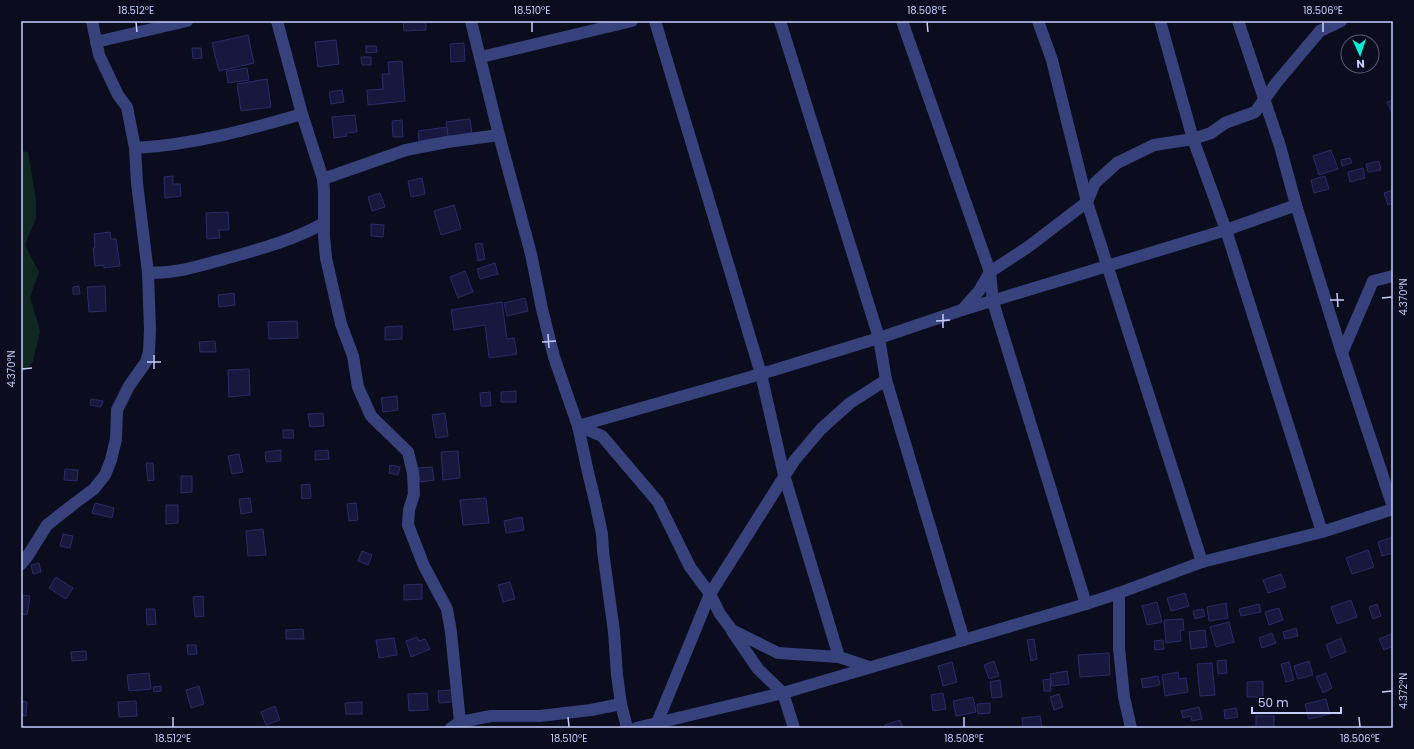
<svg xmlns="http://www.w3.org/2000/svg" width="1414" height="749" viewBox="0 0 1414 749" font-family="Poppins,sans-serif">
<rect width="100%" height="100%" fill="#0b0c1d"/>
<path fill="#0f2721" d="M21,151L28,152L36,200V218L25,245L39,272L30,297L40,331L33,362L21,373Z"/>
<g fill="#18183e" stroke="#2a2a69">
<path d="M403,21H426V30L404,31Z"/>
<path d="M248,35L254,63L219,71L212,43Z"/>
<path d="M336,40L339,64L318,67L315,42Z"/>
<path d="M464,43L465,61L451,62L450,44Z"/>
<path d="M366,46H376L377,52L366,53Z"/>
<path d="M192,48H201L202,58L193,59Z"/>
<path d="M361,57H371V65H362Z"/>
<path d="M402,61L405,101L368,105L367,90L383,89L382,74H389L388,62Z"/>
<path d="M247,68L249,80L228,83L226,71Z"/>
<path d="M267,79L271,107L241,111L237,84Z"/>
<path d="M342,90L344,102L331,104L329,92Z"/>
<path d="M1393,100V115L1387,102Z"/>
<path d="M355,115L357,132L346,133L347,136L334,138L332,117Z"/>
<path d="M470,119L472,134L448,137L446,122Z"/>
<path d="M402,120L403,137H393L392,121Z"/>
<path d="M447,127L448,137L419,141L418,131Z"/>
<path d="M1331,150L1338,169L1319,175L1313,156Z"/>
<path d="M1350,158L1352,163L1342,166L1341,160Z"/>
<path d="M1379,161L1381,170L1368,172L1366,164Z"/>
<path d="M1363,168L1365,178L1350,182L1348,172Z"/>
<path d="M173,176V184H180L181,196L165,198L164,177Z"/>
<path d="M1325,176L1329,189L1314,193L1311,180Z"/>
<path d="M422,178L425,194L411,197L408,181Z"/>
<path d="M1393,190V203L1388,205L1384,193Z"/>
<path d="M380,193L385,207L372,211L368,197Z"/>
<path d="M454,205L461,229L441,235L434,211Z"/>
<path d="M228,212L229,230H219L220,238L207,239L206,213Z"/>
<path d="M371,224L384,225L383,237L371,236Z"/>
<path d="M110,232L111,239H116L120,266L104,268V265L95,266L93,248H95L94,234Z"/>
<path d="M482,243L485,259L478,261L475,244Z"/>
<path d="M495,263L498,274L480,279L477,269Z"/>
<path d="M465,271L473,292L458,298L450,277Z"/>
<path d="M79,286L80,294H73V287Z"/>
<path d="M105,286L106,311L89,312L87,287Z"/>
<path d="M234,293L235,305L219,307L218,295Z"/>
<path d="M525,298L528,311L507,316L504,303Z"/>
<path d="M502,302L507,339L514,338L517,354L489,358L485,325L454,330L451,310Z"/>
<path d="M297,321L298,338L269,339L268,322Z"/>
<path d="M402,326V339L385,340V327Z"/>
<path d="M215,341L216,352H200L199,342Z"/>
<path d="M249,369L250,395L229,397L228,370Z"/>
<path d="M516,391V402H501V392Z"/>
<path d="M490,392L491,406H481L480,393Z"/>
<path d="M397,396L398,410L383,412L381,398Z"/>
<path d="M91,399L103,401L101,407L90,405Z"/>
<path d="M323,413L324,426L310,427L308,414Z"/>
<path d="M445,413L448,436L436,438L432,415Z"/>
<path d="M283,430H293L294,438H283Z"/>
<path d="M281,450V461L266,462L265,452Z"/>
<path d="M328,450L329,459L315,460V451Z"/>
<path d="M458,451L460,478L443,480L441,452Z"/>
<path d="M239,454L243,472L232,474L228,456Z"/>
<path d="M146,463H153L154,480L148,481Z"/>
<path d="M390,465L400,467L398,475L389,473Z"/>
<path d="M432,467L434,480L420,482L418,468Z"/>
<path d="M65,469L78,470L77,481L64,480Z"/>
<path d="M181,476H192V492L181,493Z"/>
<path d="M310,484L311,498L302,499L301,485Z"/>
<path d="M250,498L252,512L241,514L239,499Z"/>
<path d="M486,498L489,523L463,525L460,500Z"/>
<path d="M95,503L114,508L112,518L92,513Z"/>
<path d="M356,503L358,520L349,521L347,504Z"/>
<path d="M166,505H178V523L166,524Z"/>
<path d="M522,517L524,530L506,533L504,521Z"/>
<path d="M263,529L266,555L248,556L246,531Z"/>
<path d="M63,534L73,536L70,548L60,546Z"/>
<path d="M1393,537V553L1382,556L1378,542Z"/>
<path d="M1368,550L1374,567L1352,574L1346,558Z"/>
<path d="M362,551L372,555L368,565L358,561Z"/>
<path d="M39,563L41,572L33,574L31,565Z"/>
<path d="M1281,574L1286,587L1268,593L1263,580Z"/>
<path d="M56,577L73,588L66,599L49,588Z"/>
<path d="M510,582L515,599L503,602L498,585Z"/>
<path d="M422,584V599L404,600V585Z"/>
<path d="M1185,593L1189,606L1171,611L1167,598Z"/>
<path d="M21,595L30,596L27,615L21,614Z"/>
<path d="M203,596L204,616L195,617L193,597Z"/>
<path d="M1351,600L1357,617L1337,624L1331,607Z"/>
<path d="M1157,602L1162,622L1147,625L1142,606Z"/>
<path d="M1226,603L1228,618L1209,621L1207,607Z"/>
<path d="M1259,604L1261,612L1241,616L1239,609Z"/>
<path d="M1377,604L1381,616L1373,619L1369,607Z"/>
<path d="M1279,608L1283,620L1269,625L1265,612Z"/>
<path d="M146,609H155L156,624L147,625Z"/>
<path d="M1203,609L1205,616L1195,619L1193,611Z"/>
<path d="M1183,619L1184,630L1180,631L1181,641L1166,643L1164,620Z"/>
<path d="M1229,622L1234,642L1216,647L1210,627Z"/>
<path d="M1296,628L1298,636L1285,639L1283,632Z"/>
<path d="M303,629L304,639H286V630Z"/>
<path d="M1205,630L1207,647L1191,649L1189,632Z"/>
<path d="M1272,633L1276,643L1262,648L1259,638Z"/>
<path d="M1391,634L1393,637V646L1384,650L1379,639Z"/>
<path d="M417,637L419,641L425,639L430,649L411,657L406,641Z"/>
<path d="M394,638L397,655L379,658L376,640Z"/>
<path d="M1341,638L1346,652L1331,658L1326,645Z"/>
<path d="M1034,639L1037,659L1031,661L1027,640Z"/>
<path d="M1163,640L1164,649L1155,650L1154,641Z"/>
<path d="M187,645H196L197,654L188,655Z"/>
<path d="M86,651L87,660L72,661L71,652Z"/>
<path d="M1109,653L1110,675L1080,677L1078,655Z"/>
<path d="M1226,660L1227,673L1218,674L1217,661Z"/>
<path d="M994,661L999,676L989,679L984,665Z"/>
<path d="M1309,661L1313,675L1298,679L1294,666Z"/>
<path d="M952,662L957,682L943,686L938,666Z"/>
<path d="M1289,662L1294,680L1286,682L1281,664Z"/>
<path d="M1212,663L1215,695L1200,696L1197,664Z"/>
<path d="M1067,671L1069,684L1052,686L1050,674Z"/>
<path d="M1178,672L1179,679L1186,678L1188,692L1165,696L1162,675Z"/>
<path d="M149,673L151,689L129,691L127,675Z"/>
<path d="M1326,673L1332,688L1323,693L1316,677Z"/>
<path d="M1158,676L1160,685L1143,688L1141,679Z"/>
<path d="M1050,679L1051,691H1044L1043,680Z"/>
<path d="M1000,680L1002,697L992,698L990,682Z"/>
<path d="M1263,681V697H1247V682Z"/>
<path d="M161,686V691L154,692L153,687Z"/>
<path d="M199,686L204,704L191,708L186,690Z"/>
<path d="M452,690L453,702L439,703L438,691Z"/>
<path d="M427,693L428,710L409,711L408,694Z"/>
<path d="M943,693L946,709L933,711L931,695Z"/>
<path d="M1059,694L1063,707L1054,710L1050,697Z"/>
<path d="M973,697L976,712L956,716L953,701Z"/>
<path d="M1326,699L1330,714L1309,719L1305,704Z"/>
<path d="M21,701L27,702L26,716L21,715Z"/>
<path d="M136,701L137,716L119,717L118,702Z"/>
<path d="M362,702V714H346L345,703Z"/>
<path d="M990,703V713L978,714L977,704Z"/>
<path d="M275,706L280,720L266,725L261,712Z"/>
<path d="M1199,707L1202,719L1192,721L1191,716L1183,718L1181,711Z"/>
<path d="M1236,708L1238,717L1225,719L1224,710Z"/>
<path d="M1040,716L1042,728H1023L1022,718Z"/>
<rect x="1256" y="716" width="18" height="12"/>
<path d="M900,720L903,728H886L885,725Z"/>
</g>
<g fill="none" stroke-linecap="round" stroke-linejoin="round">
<g stroke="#37427c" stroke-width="12">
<path d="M277,21L302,114L323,179L324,192V236L326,258L341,324L353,356L358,387L371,416L408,452L413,473L414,494L409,510L408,525L424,566L447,609L451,632L460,722"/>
<path d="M471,21L499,135L531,254L542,309L554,357L578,426L587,468L595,501L602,534L603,551L614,632L617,675L621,704L627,728"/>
<path d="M655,21L761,374L784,475L839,657"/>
<path d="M780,21L879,338L886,380L964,640"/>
<path d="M902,21L990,272L993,302L1086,604"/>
<path d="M1038,21L1052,60L1087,202L1202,562"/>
<path d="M1160,21L1193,139L1226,230L1322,532"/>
<path d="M1238,21L1280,146L1296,205L1342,353L1393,507"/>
<path d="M96,42L187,21"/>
<path d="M481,57L632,21"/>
<path d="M135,148C192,145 247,130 302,114"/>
<path d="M323,179L406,150L447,142L499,135"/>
<path d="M148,273C181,273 202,265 232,257C263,248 296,239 324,223"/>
<path d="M962,310L979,291L990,272L1028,247L1087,202L1095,183L1117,163L1154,145L1193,139L1211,133L1225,123L1255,112L1277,82L1320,31L1341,21"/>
<path d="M1342,353L1373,281L1393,276"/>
<path d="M578,426L761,374L879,338L962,310L1226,230L1296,205"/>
<path d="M578,426L602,436L658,502L690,567L710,594L720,614L732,630L778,653L839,657L869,667"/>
<path d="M21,564L27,557L47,525L75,503L94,489L105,475L111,460L116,439L117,410L129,386L146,362L149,352L150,330L148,273L137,183L135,148L127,107L118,95L99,55L92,21"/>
<path d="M1119,593V648L1124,697L1131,728"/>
<path d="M732,631L758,669L783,693L794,728"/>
<path d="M657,723L710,594L794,461L821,429L850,403L886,380"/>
<path d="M451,728L460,722L491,716H540L591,710L621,704"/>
<path d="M636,728L783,693L1086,604L1119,593L1202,562L1322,532L1393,509"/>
</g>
</g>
<path fill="none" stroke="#c8cdff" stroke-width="1.5" d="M136,22L137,32M532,22V32M927,22L928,32M1323,22V32M1337,293L1338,307M1382,298L1392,297M1330,300H1344M943,314V328M936,321L950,320M548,334L549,348M542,342L556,341M154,355V369M147,362H161M22,369L32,368M1382,692L1392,691M173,717V727M568,717L569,727M964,717V727M1359,717L1360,727"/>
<rect width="1414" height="749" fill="none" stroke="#0b0c1d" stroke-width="44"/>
<g transform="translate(1360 54) rotate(177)"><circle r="19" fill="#0b0c1d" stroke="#575977"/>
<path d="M0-3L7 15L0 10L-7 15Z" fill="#01f1d7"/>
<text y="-6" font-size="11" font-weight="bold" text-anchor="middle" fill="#c8cdff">N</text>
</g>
<path d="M1252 707v6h89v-6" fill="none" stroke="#c8cdff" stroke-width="2"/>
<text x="1258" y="707" font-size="12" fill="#c8cdff" stroke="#0b0c1d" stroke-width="3" paint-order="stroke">50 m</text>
<rect x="22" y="22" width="1370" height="705" fill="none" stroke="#c8cdff" stroke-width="1.5"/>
<g font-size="10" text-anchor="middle" fill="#c8cdff">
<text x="136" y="14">18.512°E</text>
<text x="532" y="14">18.510°E</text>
<text x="927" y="14">18.508°E</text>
<text x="1323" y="14">18.506°E</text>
<text transform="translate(1403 297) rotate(-90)" y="4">4.370°N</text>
<text transform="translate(11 369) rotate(-90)" y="4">4.370°N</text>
<text transform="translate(1403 691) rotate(-90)" y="4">4.372°N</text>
<text x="173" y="742">18.512°E</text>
<text x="569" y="742">18.510°E</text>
<text x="964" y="742">18.508°E</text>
<text x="1360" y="742">18.506°E</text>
</g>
</svg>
